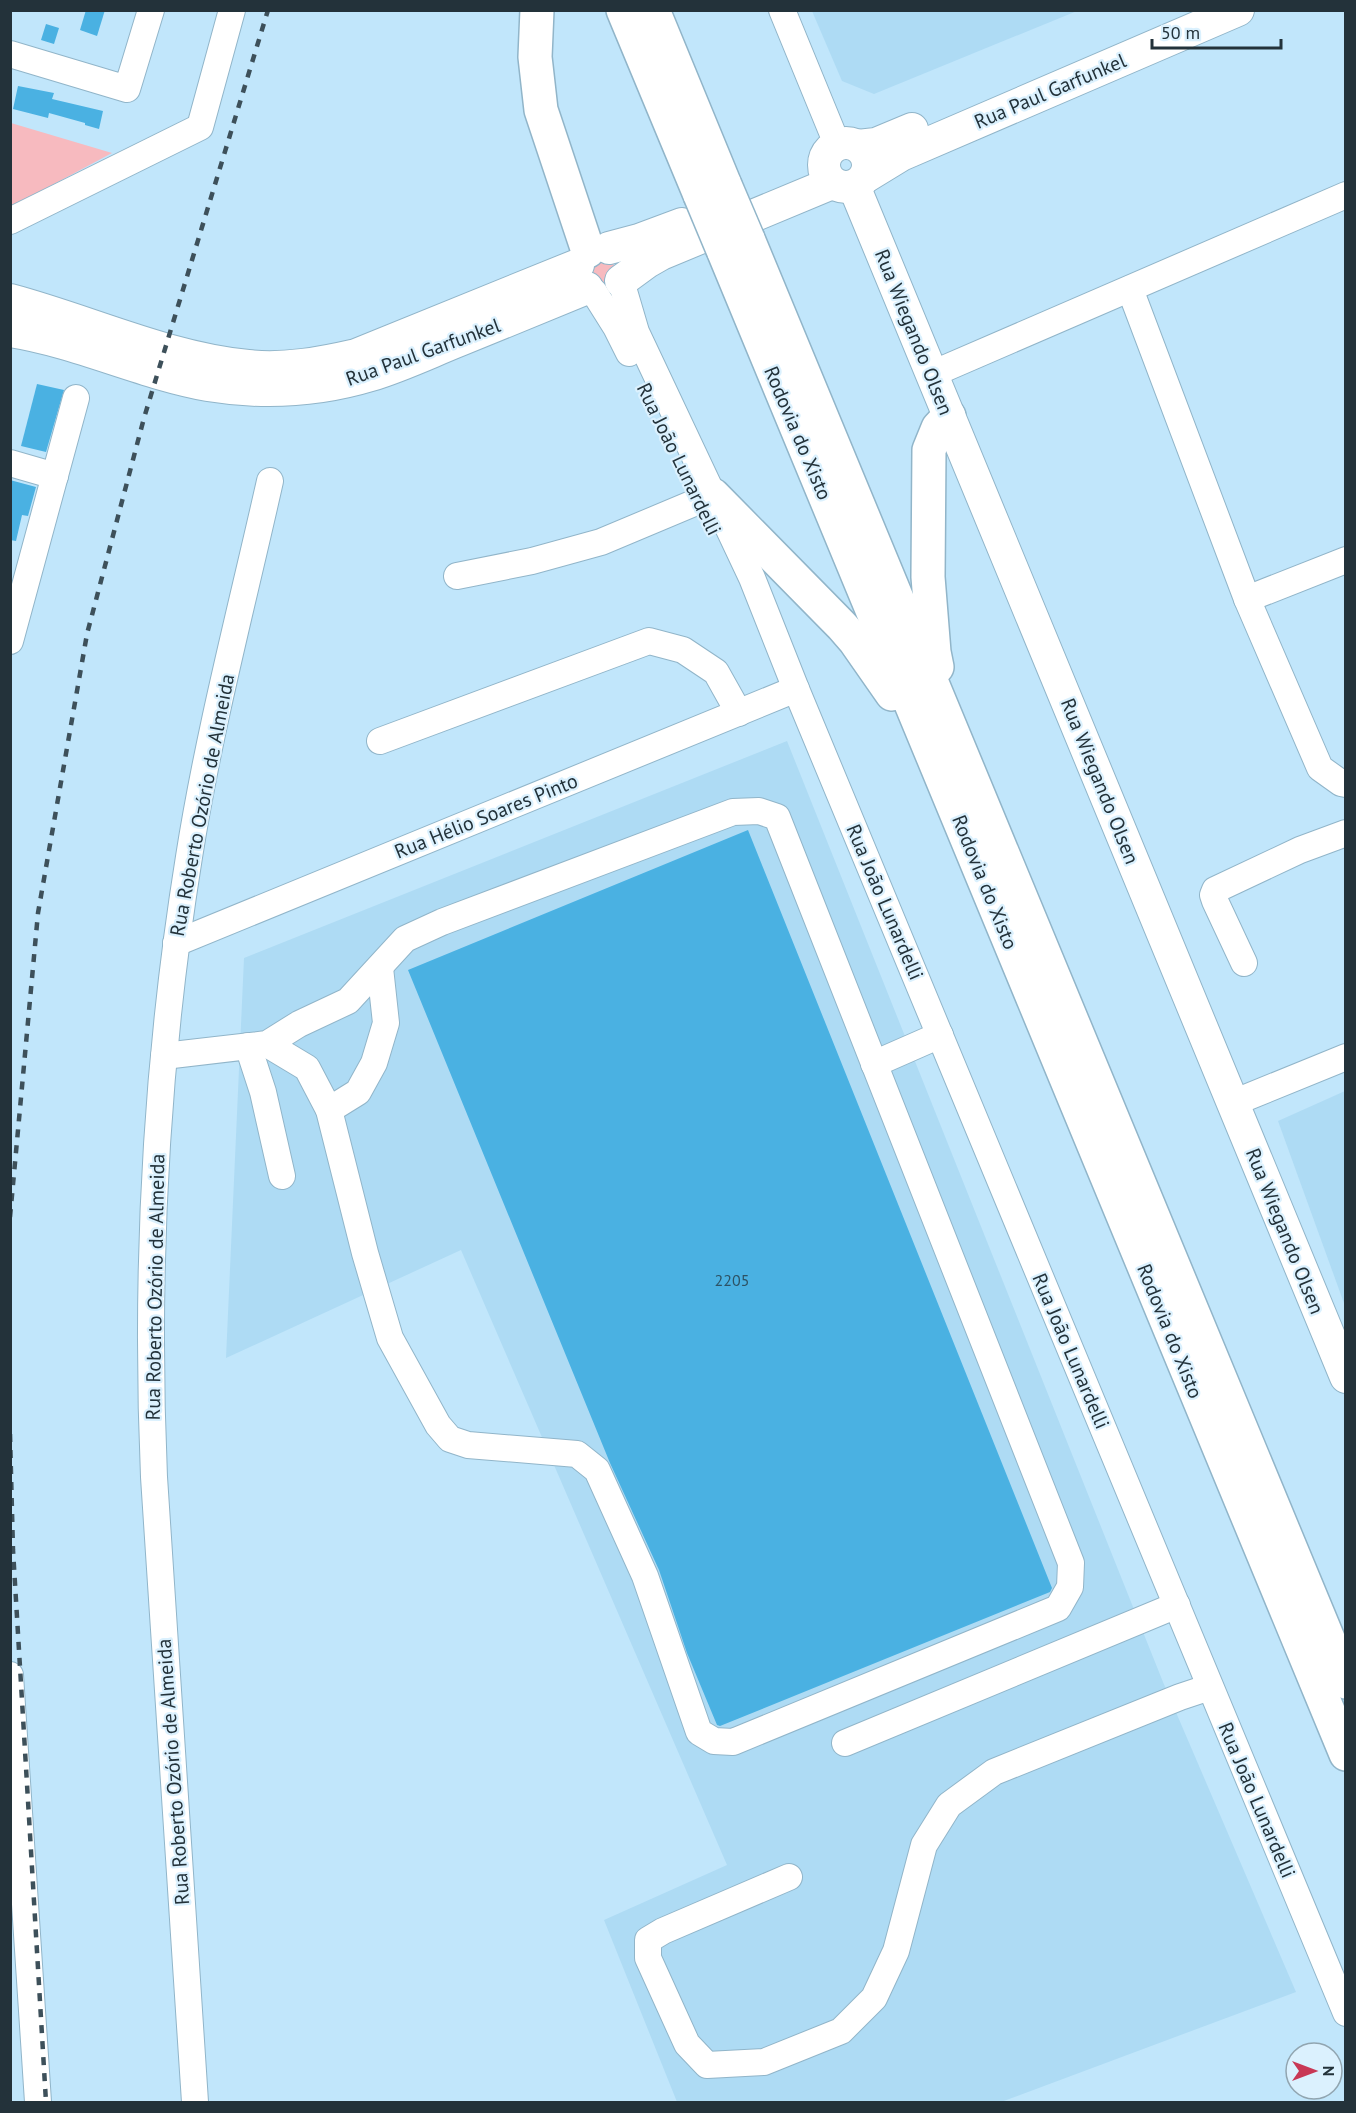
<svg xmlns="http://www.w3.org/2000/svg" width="1356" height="2113" viewBox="0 0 1356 2113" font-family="'PT Sans',sans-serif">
<rect width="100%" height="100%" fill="#c1e6fb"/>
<g fill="#aedbf4">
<path d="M812,11H1077L874,94L842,81Z"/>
<path d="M787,741L1163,1682L1296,1992L1001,2102H677L604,1920L727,1865L461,1250L226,1358L244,958Z"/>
<path d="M1345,1091V1306L1278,1121Z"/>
</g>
<g fill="#f7babf">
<path d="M11,123L112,153L11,207Z"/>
<path d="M591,258L613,262L615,271L607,282L598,284L586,266Z"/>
</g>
<g fill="#4ab1e2">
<path d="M86,10H105L97,36L80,30Z"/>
<path d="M46,24L59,28L54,44L41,40Z"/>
<path d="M18,86L54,93L52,99L103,111L99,129L85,125V123L49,113L48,118L13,109Z"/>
<path d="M37,384L64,390L46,452L21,446Z"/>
<path d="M10,480L36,487L28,516L22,515L16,541L10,540Z"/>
<path d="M748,830L1052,1588L1050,1592L720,1726L717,1725L687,1653L659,1570L610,1463L408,970Z"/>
</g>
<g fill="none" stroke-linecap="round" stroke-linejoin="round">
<defs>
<g id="minor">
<path d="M782,10L837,144"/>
<path d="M10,54L127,89L151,10"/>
<path d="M10,221L200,127L232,10"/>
<path d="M621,281L636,332L752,578L796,689L1346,2013"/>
<path d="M1130,289L1247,599L1320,768L1341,783L1346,784"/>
<path d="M594,292L616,327L629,353"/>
<path d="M932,374L1346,195"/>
<path d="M10,463L55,476"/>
<path d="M457,576L532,561L601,542L713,495"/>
<path d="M1247,599L1346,560"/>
<path d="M10,641L76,398"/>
<path d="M380,741L649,641L683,650L716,672L739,713"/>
<path d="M176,943L796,689"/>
<path d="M1244,963L1215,901L1213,895L1215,890L1300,850L1346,833"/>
<path d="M248,1046L263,1092L282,1176"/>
<path d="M164,1056L267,1044L299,1024L348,1001L405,939L442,922L733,812L759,811L777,817L1071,1563L1070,1587L1058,1608L733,1742L714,1741L699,1732L645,1576L597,1470L577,1454L468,1445L450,1439L438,1425L390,1338L365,1253L329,1110L307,1068L267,1044"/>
<path d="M874,1064L940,1035"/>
<path d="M1233,1103L1346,1057"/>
<path d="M329,1110L358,1092L374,1063L386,1023L380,968"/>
<path d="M10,1675L38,2102"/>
<path d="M845,1743L1177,1605"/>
<path d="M789,1877L663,1931L648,1940V1958L687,2044L707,2065L764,2062L841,2031L874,1998L896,1951L924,1845L949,1805L994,1772L1180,1697L1210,1687"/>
<path d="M195,2102L154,1477C145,1270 156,1062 189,857C209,730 242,606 270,481"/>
</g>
<g id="major">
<circle cx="846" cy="165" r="22"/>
<path d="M858,146L876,144L912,129"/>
<path d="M865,177L901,155L1238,10"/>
<path d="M854,186L1346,1377"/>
<path d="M609,248L639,240L682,224"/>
<path d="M621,281L647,262L661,254L832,183"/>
<path d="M10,300C89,321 166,358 248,366C284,370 321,363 356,355L578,265"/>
<path d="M10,331C79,342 141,373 208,385C262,394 318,391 371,375C401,366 430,352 460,340C502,323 544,306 587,288"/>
</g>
<g id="highway">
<path d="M537,10L535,57L541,110L588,251"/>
<path d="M623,10L700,195"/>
<path d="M653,10L725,185"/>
<path d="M748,239L1346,1682"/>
<path d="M723,250L1346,1754"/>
<path d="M713,495L842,626L855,641L892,694"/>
<path d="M937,667L934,652L928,577L929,450L938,428L949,416"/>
</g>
</defs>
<use href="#minor" stroke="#91b5c9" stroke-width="28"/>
<use href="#major" stroke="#91b5c9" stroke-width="34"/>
<use href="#highway" stroke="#91b5c9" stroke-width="36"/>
<use href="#minor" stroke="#fff" stroke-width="26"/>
<use href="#major" stroke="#fff" stroke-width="32"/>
<use href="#highway" stroke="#fff" stroke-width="33"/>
<g stroke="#3d505a" stroke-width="4.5" stroke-dasharray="8 8" stroke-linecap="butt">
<path d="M10,1217L38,913L87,634L144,418L268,10"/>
<path d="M10,1434L13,1550L46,2102"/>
</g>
<defs>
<g id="highway-bridge">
<path d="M725,185L748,239"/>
<path d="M700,195L723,250"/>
</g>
</defs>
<use href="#highway-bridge" stroke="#91b5c9" stroke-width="36" stroke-linecap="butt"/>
<use href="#highway-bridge" stroke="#fff" stroke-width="33"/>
</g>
<g text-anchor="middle" stroke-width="4.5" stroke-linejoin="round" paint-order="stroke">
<g font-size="16" fill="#2d5264">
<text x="732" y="1286">2205</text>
</g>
<g font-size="20" fill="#23323a" stroke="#dbf1fe">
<text transform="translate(1050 91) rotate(-23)" y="7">Rua Paul Garfunkel</text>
<text transform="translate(914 332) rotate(68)" y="7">Rua Wiegando Olsen</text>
<text transform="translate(423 352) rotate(-20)" y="7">Rua Paul Garfunkel</text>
<text transform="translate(798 433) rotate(67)" y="7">Rodovia do Xisto</text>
<text transform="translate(679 459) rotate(64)" y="7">Rua João Lunardelli</text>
<text transform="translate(1100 781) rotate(68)" y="7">Rua Wiegando Olsen</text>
<text transform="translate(202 805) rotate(-79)" y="7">Rua Roberto Ozório de Almeida</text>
<text transform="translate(486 816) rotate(-22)" y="7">Rua Hélio Soares Pinto</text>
<text transform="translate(985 882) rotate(68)" y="7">Rodovia do Xisto</text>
<text transform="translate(885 902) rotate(67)" y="7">Rua João Lunardelli</text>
<text transform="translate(1285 1231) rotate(68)" y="7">Rua Wiegando Olsen</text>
<text transform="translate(155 1287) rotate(-89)" y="7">Rua Roberto Ozório de Almeida</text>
<text transform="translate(1170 1331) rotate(68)" y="7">Rodovia do Xisto</text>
<text transform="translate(1071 1351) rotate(67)" y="7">Rua João Lunardelli</text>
<text transform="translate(173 1772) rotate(-94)" y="7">Rua Roberto Ozório de Almeida</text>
<text transform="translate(1257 1800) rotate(67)" y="7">Rua João Lunardelli</text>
</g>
</g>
<rect width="1356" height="2113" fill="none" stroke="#23323a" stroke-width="24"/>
<g transform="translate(1314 2071) rotate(90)"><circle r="28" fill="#dbf1fe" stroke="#91a5b0" stroke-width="1.5"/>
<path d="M0-4.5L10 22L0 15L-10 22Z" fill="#c83855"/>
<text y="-9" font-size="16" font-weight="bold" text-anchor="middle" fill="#23323a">N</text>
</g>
<path d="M1152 39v9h129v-9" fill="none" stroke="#23323a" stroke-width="3"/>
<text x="1161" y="39" font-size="18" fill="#23323a" stroke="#dbf1fe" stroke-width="4.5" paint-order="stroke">50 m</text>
</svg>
